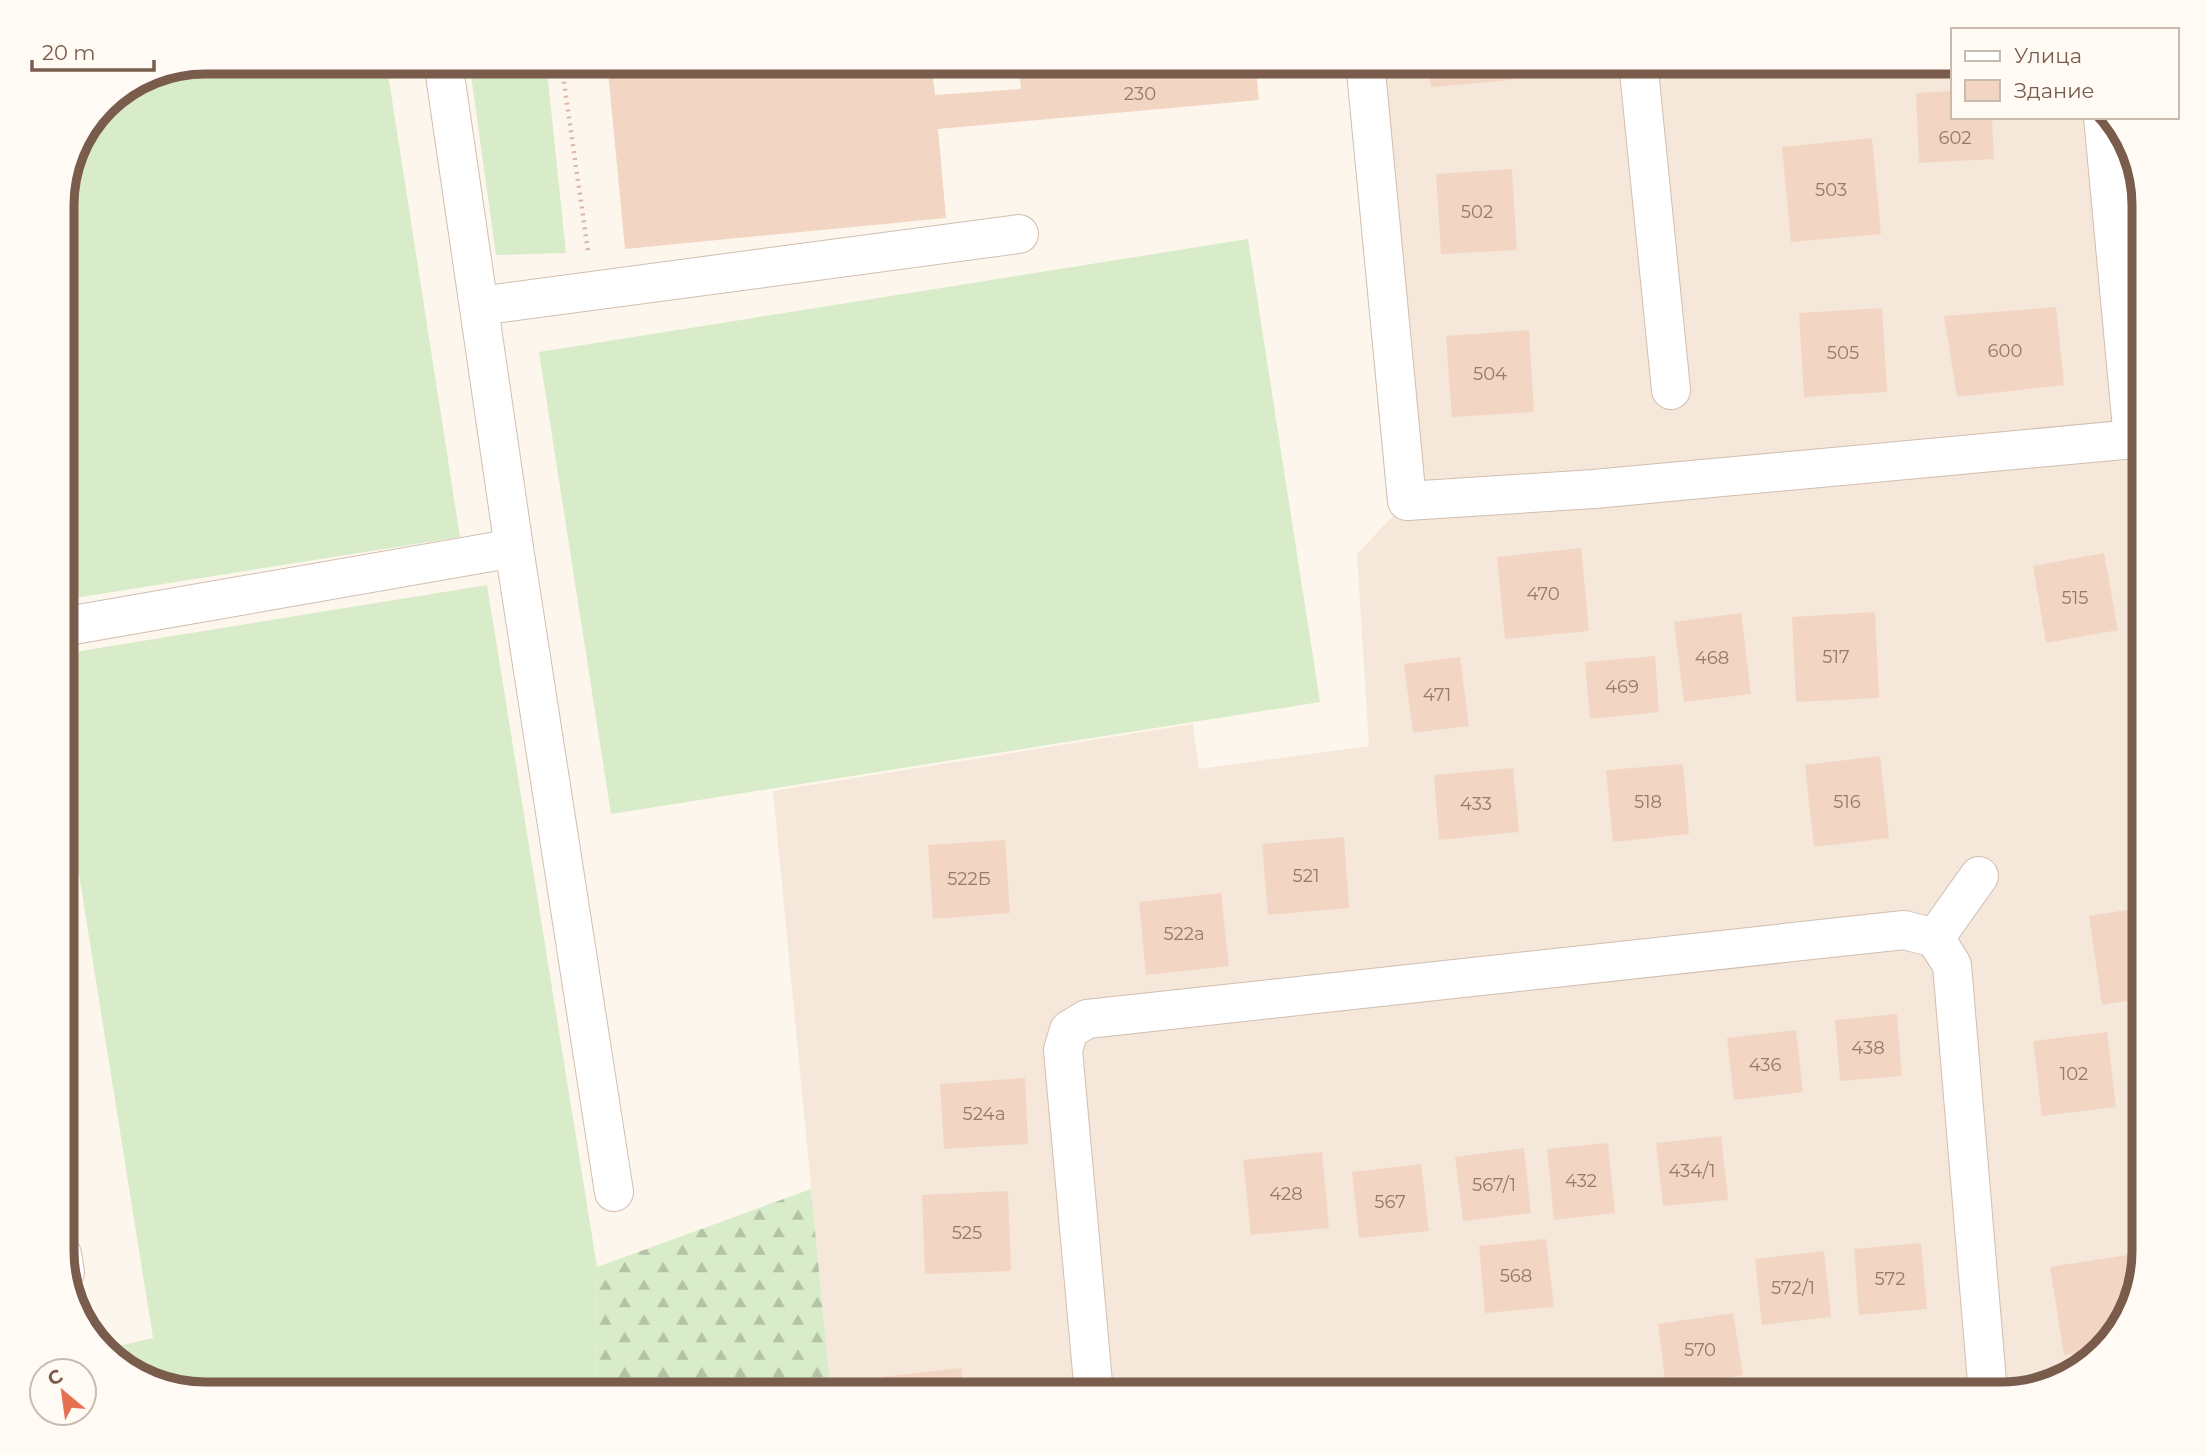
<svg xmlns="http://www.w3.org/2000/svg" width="2206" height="1455" viewBox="0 0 2206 1455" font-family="Montserrat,sans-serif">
<defs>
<pattern id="forest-firs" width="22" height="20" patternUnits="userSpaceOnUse" patternTransform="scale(1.75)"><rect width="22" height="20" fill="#d8ecc9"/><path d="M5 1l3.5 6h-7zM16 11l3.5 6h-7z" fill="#b4c2a5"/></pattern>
</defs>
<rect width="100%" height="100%" fill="#fdf6ec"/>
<path fill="#f5e8da" d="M1365,61H1952V117H2111L2126,133L2145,204V1251L2121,1330L2073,1375L2002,1394H831L773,791L1193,724L1199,769L1369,746L1357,554L1407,501Z"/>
<g fill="#d8ecc9">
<path d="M204,61H386L460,537L62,600V195L72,149L103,103L150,72Z"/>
<path d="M469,61H546L566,253L496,255Z"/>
<path d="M1248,239L1320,702L611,814L539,352Z"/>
<path d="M487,585L597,1267L595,1394H204L125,1370L105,1349L153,1338L62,768V654Z"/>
</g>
<path fill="url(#forest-firs)" d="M811,1189L831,1394H595L597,1267Z"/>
<g fill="#f3d5c3">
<path d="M607,61H931L935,95L1021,89L1018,61H1255L1259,100L938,129L946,218L625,249Z"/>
<path d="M1428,61H1510L1511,80L1431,87Z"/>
<path d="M1952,91V117H1992L1994,159L1919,163L1916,93Z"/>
<path d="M1872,138L1881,234L1791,242L1782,147Z"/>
<path d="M1512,169L1517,250L1441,254L1436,174Z"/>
<path d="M2056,307L2064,385L1957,397L1944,316Z"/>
<path d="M1882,308L1887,392L1804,397L1799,313Z"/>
<path d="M1529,330L1534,412L1452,417L1446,336Z"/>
<path d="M1581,548L1589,631L1505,639L1497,557Z"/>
<path d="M2104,553L2118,630L2046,643L2033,566Z"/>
<path d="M1875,612L1879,698L1796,702L1792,617Z"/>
<path d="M1741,613L1751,694L1684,702L1674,622Z"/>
<path d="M1655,656L1659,712L1590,719L1585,662Z"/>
<path d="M1460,657L1469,726L1413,733L1404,664Z"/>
<path d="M1880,756L1889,838L1814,847L1805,765Z"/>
<path d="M1683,764L1689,834L1613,842L1606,770Z"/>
<path d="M1513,768L1519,832L1439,840L1434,775Z"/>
<path d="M1344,837L1349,908L1268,915L1262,844Z"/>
<path d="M1005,840L1010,913L933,919L928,845Z"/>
<path d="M1221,893L1229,966L1146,975L1139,902Z"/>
<path d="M2145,907V998L2102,1005L2089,916Z"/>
<path d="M1897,1014L1902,1076L1840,1081L1835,1020Z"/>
<path d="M1796,1030L1803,1092L1734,1100L1727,1038Z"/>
<path d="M2107,1032L2116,1107L2042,1116L2033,1041Z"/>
<path d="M1025,1078L1028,1144L944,1149L940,1084Z"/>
<path d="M1721,1136L1728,1200L1663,1206L1656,1143Z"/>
<path d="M1608,1143L1615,1213L1554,1220L1547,1149Z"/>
<path d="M1524,1148L1531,1213L1463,1221L1455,1157Z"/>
<path d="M1322,1152L1329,1228L1251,1235L1243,1160Z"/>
<path d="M1421,1164L1429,1231L1359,1238L1352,1172Z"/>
<path d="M1008,1191L1011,1271L925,1274L922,1195Z"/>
<path d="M1546,1239L1554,1307L1485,1313L1479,1246Z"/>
<path d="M1921,1243L1927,1309L1859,1315L1854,1249Z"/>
<path d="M1824,1251L1831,1317L1762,1325L1755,1259Z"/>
<path d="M2127,1255L2133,1291L2121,1330L2100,1350L2064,1355L2050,1267Z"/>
<path d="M1733,1313L1743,1375L1666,1387L1658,1324Z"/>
<path d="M961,1368L964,1394H883L881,1377Z"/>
</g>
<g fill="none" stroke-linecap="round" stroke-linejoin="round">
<defs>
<g id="minor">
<path d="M1365,61L1407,501L1594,489L2145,438"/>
<path d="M1638,61L1671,390"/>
<path d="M2103,117L2133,439"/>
<path d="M479,306L1019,234"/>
<path d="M514,548L614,1192"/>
<path d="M62,627L514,548L443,61"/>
<path d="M1935,938L1979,876"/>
<path d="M62,1254L65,1272"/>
<path d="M1094,1394L1063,1050L1069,1030L1087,1019L1904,930L1935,938L1952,965L1988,1394"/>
</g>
</defs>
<use href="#minor" stroke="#d1beb0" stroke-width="40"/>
<path stroke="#d9b8a5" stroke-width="4.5" stroke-dasharray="2 5" stroke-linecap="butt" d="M561,61L588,251"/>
<use href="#minor" stroke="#fff" stroke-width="38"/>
</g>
<g text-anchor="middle" stroke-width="7" stroke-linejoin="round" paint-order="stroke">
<g font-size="18" fill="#987a6a">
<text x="1140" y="100">230</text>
<text x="1955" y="144">602</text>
<text x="1831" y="196">503</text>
<text x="1477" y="218">502</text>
<text x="2005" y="357">600</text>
<text x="1843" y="359">505</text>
<text x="1490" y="380">504</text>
<text x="1543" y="600">470</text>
<text x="2075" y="604">515</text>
<text x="1836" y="663">517</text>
<text x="1712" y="664">468</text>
<text x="1622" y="693">469</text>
<text x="1437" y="701">471</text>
<text x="1648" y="808">518</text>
<text x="1847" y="808">516</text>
<text x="1476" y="810">433</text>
<text x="1306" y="882">521</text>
<text x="969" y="885">522Б</text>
<text x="1184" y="940">522а</text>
<text x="1868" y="1054">438</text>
<text x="1765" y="1071">436</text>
<text x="2074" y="1080">102</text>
<text x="984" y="1120">524а</text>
<text x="1692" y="1177">434/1</text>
<text x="1581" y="1187">432</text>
<text x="1494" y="1191">567/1</text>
<text x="1286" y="1200">428</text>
<text x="1390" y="1208">567</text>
<text x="967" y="1239">525</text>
<text x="1516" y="1282">568</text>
<text x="1890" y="1285">572</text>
<text x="1793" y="1294">572/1</text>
<text x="1700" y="1356">570</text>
</g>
</g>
<path d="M0 0H2206V1455H0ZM205 74H2001A131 131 0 0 1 2132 205V1251A131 131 0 0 1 2001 1382H205A131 131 0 0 1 74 1251V205A131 131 0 0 1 205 74Z" fill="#fffaf3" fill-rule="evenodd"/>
<path fill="none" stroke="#7a5c4d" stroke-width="9" d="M205 74H2001A131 131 0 0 1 2132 205V1251A131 131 0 0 1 2001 1382H205A131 131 0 0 1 74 1251V205A131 131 0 0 1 205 74Z"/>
<rect x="1951" y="28" width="228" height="91" fill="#fffaf3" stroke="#cabbb1" stroke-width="2"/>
<rect x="1965" y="51" width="35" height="10" fill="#ffffff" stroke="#cabbb1" stroke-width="2"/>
<text x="2014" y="63" font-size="21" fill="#7a5c4d">Улица</text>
<rect x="1965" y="80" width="35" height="21" fill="#f3d5c3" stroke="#cabbb1" stroke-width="2"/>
<text x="2014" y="98" font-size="21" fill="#7a5c4d">Здание</text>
<g transform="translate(63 1392) rotate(331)"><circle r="33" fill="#fffaf3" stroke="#cabbb1" stroke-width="2"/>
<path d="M0-5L12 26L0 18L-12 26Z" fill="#e76f51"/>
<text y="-10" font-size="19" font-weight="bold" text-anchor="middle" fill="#7a5c4d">С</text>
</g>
<path d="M32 60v10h122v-10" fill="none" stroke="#7a5c4d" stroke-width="3.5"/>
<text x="42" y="60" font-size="21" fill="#7a5c4d" stroke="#fffaf3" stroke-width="5" paint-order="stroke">20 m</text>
</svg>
